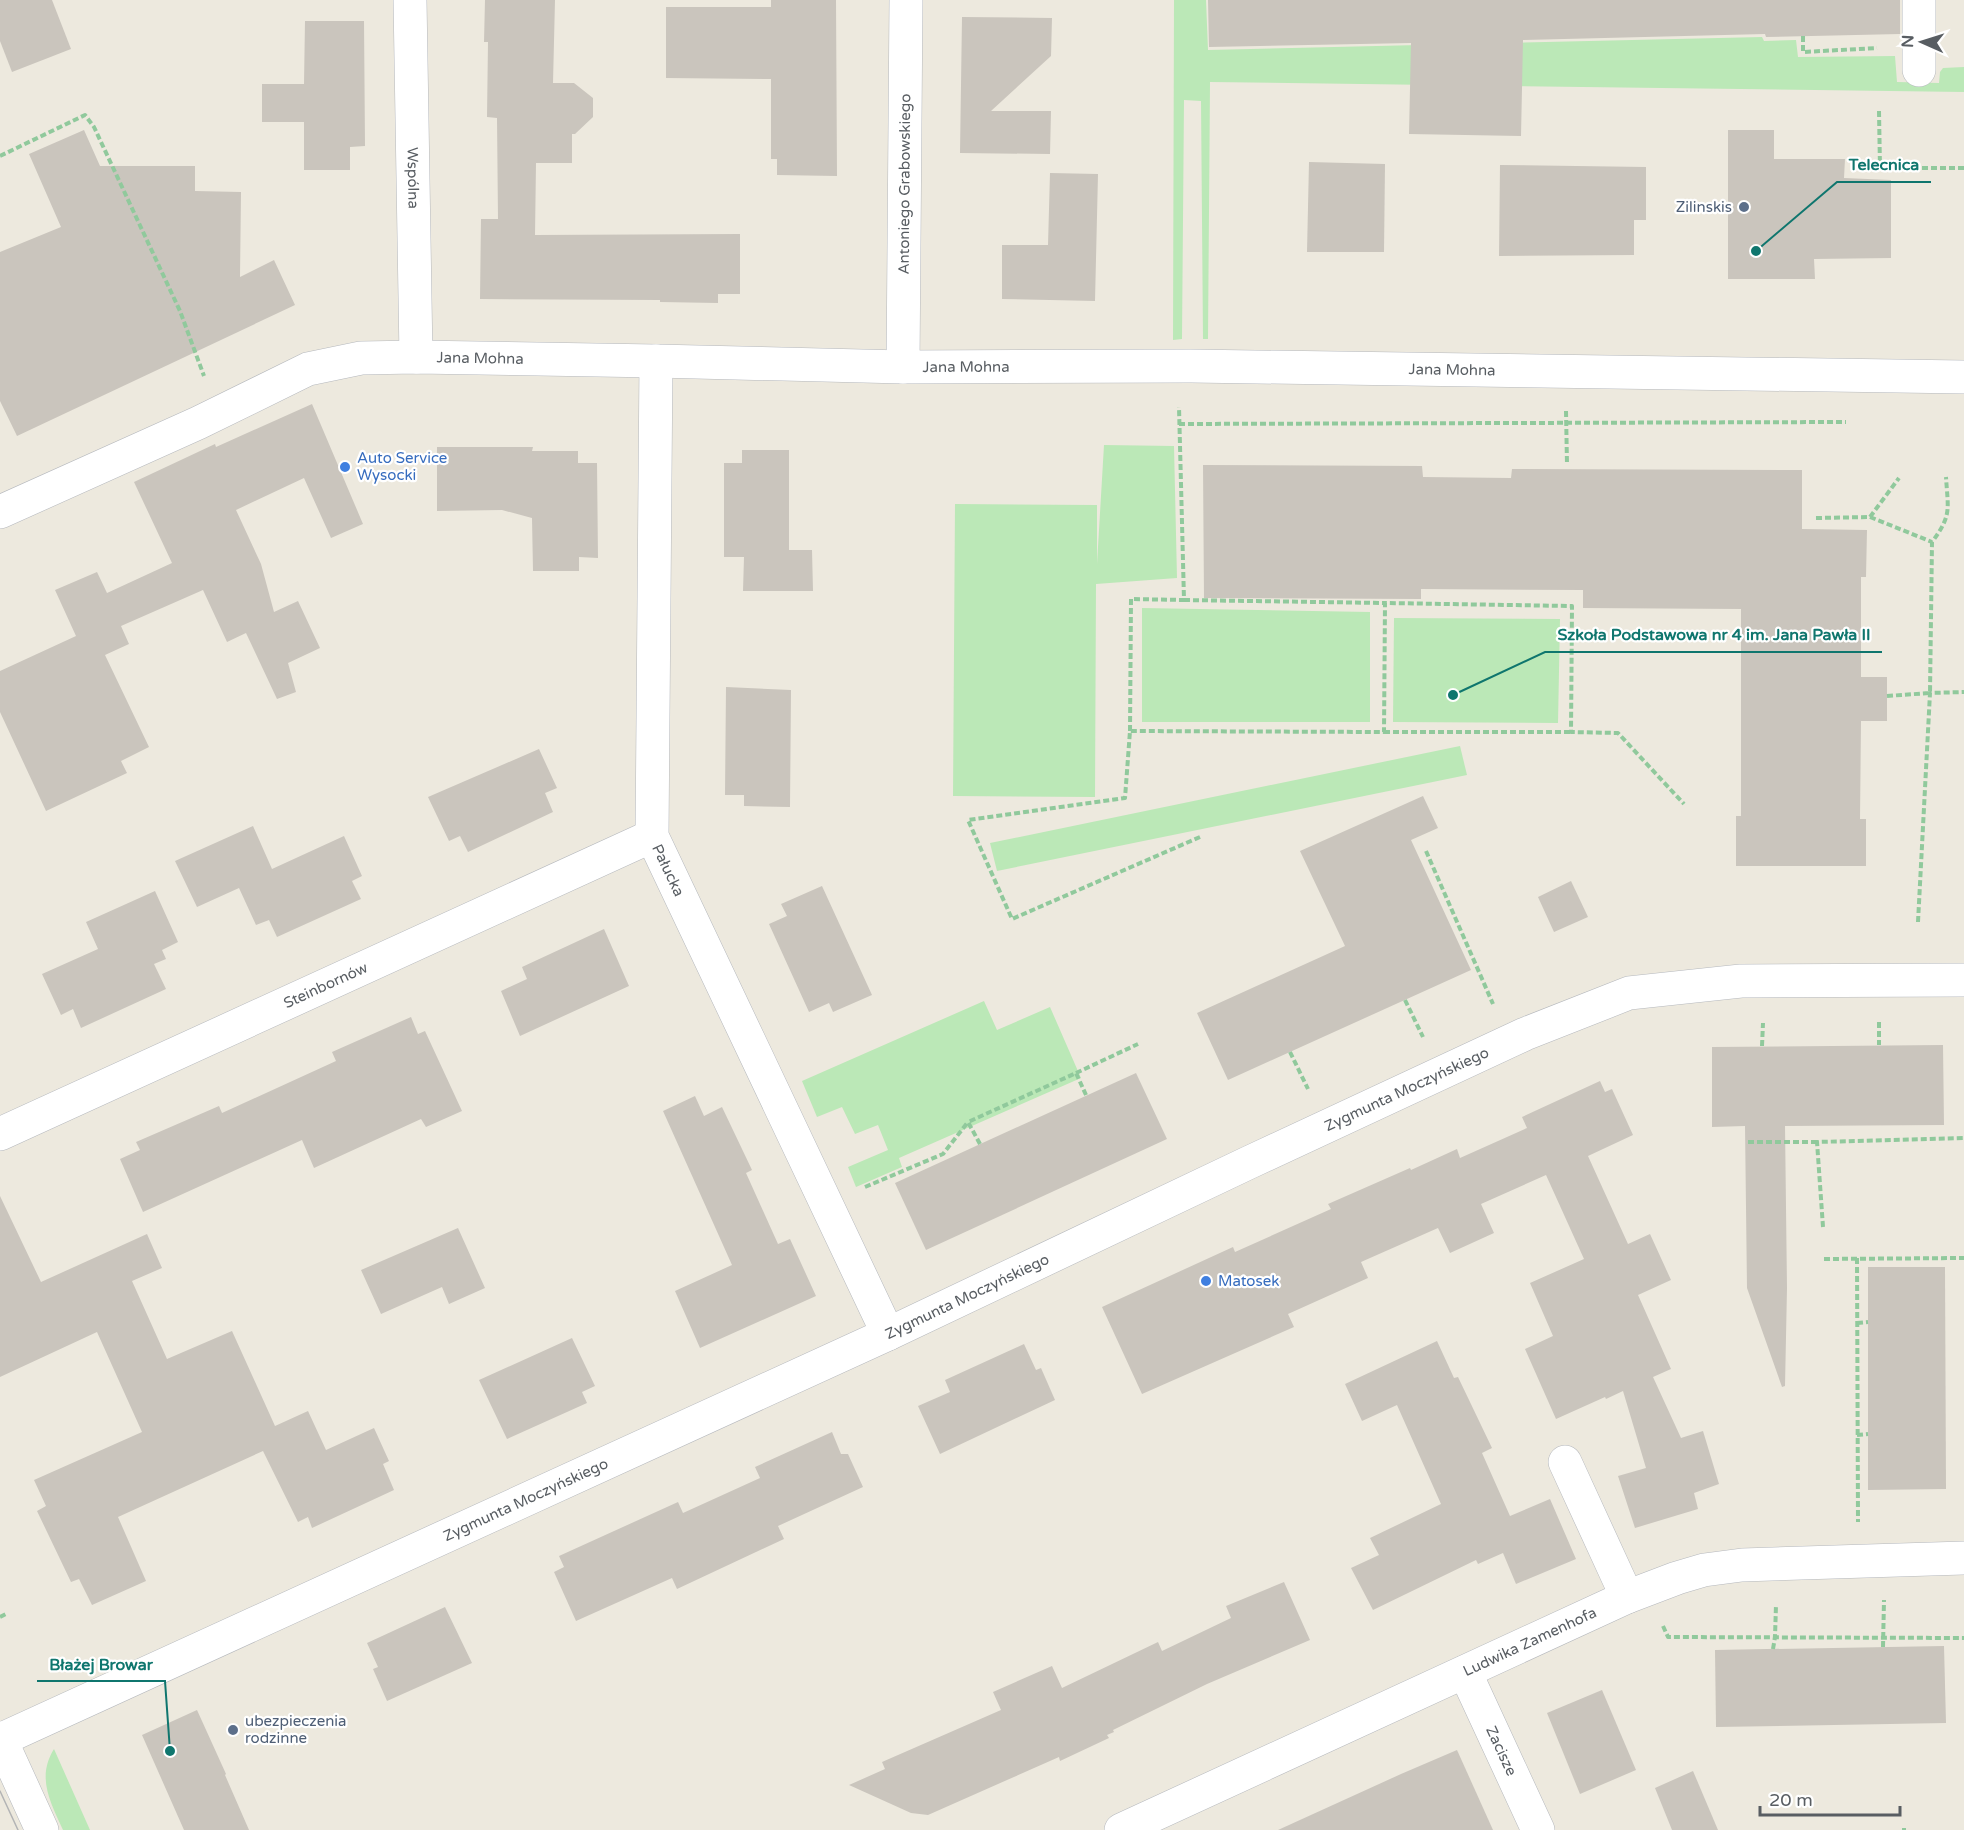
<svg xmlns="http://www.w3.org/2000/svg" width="1964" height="1830" viewBox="0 0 1964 1830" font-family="'Varela Round',sans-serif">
<rect width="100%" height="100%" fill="#ede9de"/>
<g fill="#bbe8b7">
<path d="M1174,0H1206L1208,50L1762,37L1764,41L1796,40L1798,57L1895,56L1897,82L1939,83L1940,72L1943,68L1964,67V92L1210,82L1208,339H1203L1201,101L1184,100L1182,339L1173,340Z"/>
<path d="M1104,445L1174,446L1177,578L1096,584L1095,797L953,796L955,504L1097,505V564Z"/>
<path d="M1142,608L1370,612V722H1142Z"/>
<path d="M1394,618L1560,619L1558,723L1393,722Z"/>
<path d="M1460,746L1467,775L997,871L990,843Z"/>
<path d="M984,1001L997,1030L1050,1007L1081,1078L899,1158L902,1167L856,1187L848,1167L888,1150L878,1125L855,1134L842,1107L817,1117L802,1081Z"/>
<path d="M54,1749L90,1830H63C51,1803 36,1778 54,1749Z"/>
</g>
<g fill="#cac5bd">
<path d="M0,0H52L71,49L12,72L0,41Z"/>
<path d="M485,0H555L553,83H574L593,98V117L575,134H572V163H536L535,235L740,234V294H718V303L660,302V300L480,299L481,219H498L497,118L487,117L488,42H484Z"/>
<path d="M771,0H836L837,176L777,175V159H771V79L666,78V7H771Z"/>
<path d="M1208,0H1900V34L1766,37L1765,34L1523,40L1521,136L1409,134L1411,43L1209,47Z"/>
<path d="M962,17L1052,18L1051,56L991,111H1051L1050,154L960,153Z"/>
<path d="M305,21H364L365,146L350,147V170H304V122H262V84H304Z"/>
<path d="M84,130L100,166H195V191L241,192L240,277L274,260L295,305L17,436L0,401V252L61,227L29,154Z"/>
<path d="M1728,130H1774V159H1845L1844,178L1891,180V258L1814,259L1815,279H1728Z"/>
<path d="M1309,162L1385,164L1384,252H1307Z"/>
<path d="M1500,165L1646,167V220H1634V255L1499,256Z"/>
<path d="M1050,173L1098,174L1095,301L1002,299V245H1048Z"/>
<path d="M312,404L363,524L331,538L304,478L236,510L261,564L274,612L298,601L320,648L288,663L296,692L277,699L246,633L227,642L203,590L121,626L129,644L105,655L149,747L121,761L127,773L46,811L0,712V671L76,636L55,590L97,572L107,593L172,563L134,482L215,444L216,447Z"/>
<path d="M437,447H533L532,451H578V463H597L598,558L579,557V571H533L532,518L502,510L437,511Z"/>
<path d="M742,450H789V550H812L813,591H743L744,557H724V463H742Z"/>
<path d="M1203,465L1422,466L1423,477L1511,478L1512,469L1802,470V529L1867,530L1866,577H1861V677H1887V721H1861L1860,819H1866V866H1736V816H1741V609L1583,608V590L1421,589V599L1204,598Z"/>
<path d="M726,687L791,690L790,807L744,806V795H725Z"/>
<path d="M539,749L557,788L545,793L553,812L468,852L460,836L449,841L428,797Z"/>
<path d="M1423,796L1438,828L1411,840L1471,970L1228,1080L1197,1013L1345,946L1300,851Z"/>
<path d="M253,826L272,869L344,836L362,876L352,881L361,899L277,937L269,920L256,925L239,888L197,907L175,861Z"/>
<path d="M1571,881L1588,917L1554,932L1538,897Z"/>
<path d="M822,886L872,995L833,1012L829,1003L809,1012L769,924L787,916L781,904Z"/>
<path d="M155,891L178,942L162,950L166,959L154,964L166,989L81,1028L73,1009L61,1015L42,974L98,949L86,922Z"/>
<path d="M604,929L629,986L520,1036L501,991L527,979L522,967Z"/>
<path d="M411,1017L418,1034L425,1031L462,1111L426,1127L421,1119L314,1168L302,1140L143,1212L120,1159L140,1150L136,1142L219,1106L222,1113L336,1061L332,1052Z"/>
<path d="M1943,1045L1944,1125L1785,1126L1787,1288L1785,1386L1782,1387L1747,1288L1745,1126L1712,1127V1047Z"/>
<path d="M1136,1073L1167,1139L926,1250L895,1183Z"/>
<path d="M1600,1081L1605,1092L1612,1089L1633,1135L1588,1156L1628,1244L1650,1234L1671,1280L1638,1295L1671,1369L1653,1377L1681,1438L1703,1431L1719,1484L1694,1493L1698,1509L1635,1528L1618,1476L1646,1468L1623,1391L1606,1399L1605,1397L1556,1419L1525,1349L1553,1336L1530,1283L1584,1259L1546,1175L1481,1204L1494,1233L1450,1253L1438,1228L1361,1262L1368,1278L1288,1314L1294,1327L1142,1394L1102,1307L1233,1247L1235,1252L1331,1209L1328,1204L1410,1168L1411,1170L1457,1149L1460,1158L1527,1128L1522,1117Z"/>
<path d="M695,1096L704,1116L722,1107L752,1170L746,1173L778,1244L790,1239L816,1296L700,1348L675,1291L732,1265L663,1111Z"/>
<path d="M0,1196L41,1282L147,1234L162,1268L132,1281L167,1359L232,1331L275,1426L308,1411L326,1450L374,1428L389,1461L383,1464L394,1490L312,1528L308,1517L298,1522L263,1451L118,1517L146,1581L92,1605L79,1579L71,1582L37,1511L46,1506L34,1480L142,1432L97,1332L0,1377Z"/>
<path d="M458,1228L485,1288L449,1304L442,1287L381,1314L361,1270Z"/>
<path d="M1868,1267H1945L1946,1489L1868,1490Z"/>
<path d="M572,1338L595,1386L582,1392L587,1403L507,1439L479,1380Z"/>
<path d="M1437,1341L1454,1378L1458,1377L1492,1448L1482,1453L1510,1516L1550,1499L1576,1559L1516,1584L1503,1553L1478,1564L1476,1560L1373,1610L1351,1568L1379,1555L1370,1538L1441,1504L1397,1405L1362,1421L1345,1384Z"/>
<path d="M1024,1344L1036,1370L1041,1368L1055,1400L940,1454L918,1406L950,1392L945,1380Z"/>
<path d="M832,1432L841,1454H848L863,1487L778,1526L784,1539L677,1589L672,1578L576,1621L554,1572L564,1567L559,1556L678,1502L683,1513L760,1478L755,1467Z"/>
<path d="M1284,1582L1310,1640L1207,1684L1113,1730L1114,1732L1107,1735L1109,1738L1060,1761L1059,1757L928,1815L911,1813L849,1785L885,1769L882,1762L1001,1710L993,1692L1052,1666L1062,1688L1158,1642L1162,1651L1231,1618L1226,1606Z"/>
<path d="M445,1607L472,1663L387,1701L373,1669L378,1667L367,1643Z"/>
<path d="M1944,1646L1946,1723L1716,1727L1715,1650Z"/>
<path d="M1602,1690L1636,1770L1580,1794L1547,1713Z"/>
<path d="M197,1710L226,1774L225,1775L249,1830H184L142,1735Z"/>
<path d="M1457,1750L1493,1830H1278L1401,1774Z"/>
<path d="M1693,1771L1718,1830H1672L1655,1788Z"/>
</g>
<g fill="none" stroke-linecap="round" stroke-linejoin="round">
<defs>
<g id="minor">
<path id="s1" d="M410,0L416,357"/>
<path d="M1919,0V70"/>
<path id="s2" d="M656,361L652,836L888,1334"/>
<path id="s3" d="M903,367L906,0"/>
<path id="s4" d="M0,512L198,423L308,369L361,358L416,357L656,361L903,367L1191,366L1964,377"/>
<path id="s5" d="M0,1134L652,836"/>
<path d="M1565,1462L1627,1597"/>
<path id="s6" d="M1465,1672L1538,1830"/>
<path id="s7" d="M0,1740L888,1334L1250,1162L1525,1034L1629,993L1741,981L1964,980"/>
<path id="s8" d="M1121,1830L1627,1597L1677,1578L1704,1570L1742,1565L1964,1558"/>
</g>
<path id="tertiary" d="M0,1738L42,1830"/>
</defs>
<use href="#minor" stroke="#b5b8bd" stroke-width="34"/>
<use href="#tertiary" stroke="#b5b8bd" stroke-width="34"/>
<g stroke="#90c99c" stroke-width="4" stroke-dasharray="6 3" stroke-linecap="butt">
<path d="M1803,36V52L1877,48"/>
<path d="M1879,111L1880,168H1964"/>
<path d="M0,156L85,115L94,127L180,311L204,376"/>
<path d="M1566,411L1567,464"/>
<path d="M1179,424L1846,422"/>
<path d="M1870,517L1932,542"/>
<path d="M1816,518L1870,517L1899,478"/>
<path d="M1184,600L1385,603"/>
<path d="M1887,696L1930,693L1932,542C1952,515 1948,510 1946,477"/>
<path d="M1130,731L1131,599L1184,600L1179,407"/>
<path d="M1384,732H1571"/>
<path d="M1200,837L1012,919L968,820L1125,798L1130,731L1384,732L1385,603L1572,606L1571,732L1618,733L1684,804"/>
<path d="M1426,851L1493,1004"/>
<path d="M1918,922L1930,693L1964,692"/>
<path d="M1405,1000L1423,1037"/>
<path d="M1879,1022V1045"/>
<path d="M1762,1046L1763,1023"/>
<path d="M1290,1052L1308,1089"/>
<path d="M1076,1073L1138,1044"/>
<path d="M1748,1142H1817"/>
<path d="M980,1144L968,1122L1076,1073L1086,1095"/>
<path d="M865,1187L943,1154L968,1122"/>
<path d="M1823,1227L1817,1142L1964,1138"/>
<path d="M1857,1258L1858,1522"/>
<path d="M1824,1259L1964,1258"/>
<path d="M1857,1323L1868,1322"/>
<path d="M1857,1435L1868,1434"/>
<path d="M0,1617L6,1614"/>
<path d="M1663,1626L1668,1637L1964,1638"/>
<path d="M1883,1647L1884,1600"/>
<path d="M1773,1649L1775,1637L1776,1605"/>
<path d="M1904,1828V1830"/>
</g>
<use href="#minor" stroke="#fff" stroke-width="33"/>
<use href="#tertiary" stroke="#fff" stroke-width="33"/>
<path stroke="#b3b4b5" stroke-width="1.5" d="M0,1791L18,1830"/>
</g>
<g fill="#5c6f8a" stroke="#fff" stroke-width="2">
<circle cx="1744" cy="207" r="6"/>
<circle cx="233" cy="1730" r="6"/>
</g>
<g fill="#3f7fe0" stroke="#fff" stroke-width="2">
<circle cx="345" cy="467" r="6"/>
<circle cx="1206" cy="1281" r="6"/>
</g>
<g text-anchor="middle" stroke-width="4.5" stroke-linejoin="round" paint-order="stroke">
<g font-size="15" fill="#585d62" stroke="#fff">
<text dy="5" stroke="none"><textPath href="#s1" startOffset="178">Wspólna</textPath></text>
<text dy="5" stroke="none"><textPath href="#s3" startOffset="183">Antoniego Grabowskiego</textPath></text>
<text dy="5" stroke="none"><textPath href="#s4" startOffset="513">Jana Mohna</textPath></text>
<text dy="5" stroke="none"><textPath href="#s4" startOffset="999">Jana Mohna</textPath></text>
<text dy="5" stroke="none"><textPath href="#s4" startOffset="1485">Jana Mohna</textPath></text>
<text dy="5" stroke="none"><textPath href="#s2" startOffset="513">Pałucka</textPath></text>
<text dy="5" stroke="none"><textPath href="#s5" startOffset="358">Steinbornów</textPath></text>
<text dy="5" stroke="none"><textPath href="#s7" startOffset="1550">Zygmunta Moczyńskiego</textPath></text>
<text dy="5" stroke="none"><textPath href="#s7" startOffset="1064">Zygmunta Moczyńskiego</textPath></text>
<text dy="5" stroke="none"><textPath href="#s7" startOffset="578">Zygmunta Moczyńskiego</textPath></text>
<text dy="5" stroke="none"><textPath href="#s8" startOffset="450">Ludwika Zamenhofa</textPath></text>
<text dy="5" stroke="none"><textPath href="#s6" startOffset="87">Zacisze</textPath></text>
</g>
<g font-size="15" fill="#4e5e75" stroke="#fff" text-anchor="end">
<text x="1732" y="212">Zilinskis</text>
<text x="245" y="1726" text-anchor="start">ubezpieczenia<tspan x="245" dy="17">rodzinne</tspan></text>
</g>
<g font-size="15" fill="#366cbe" stroke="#fff" text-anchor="start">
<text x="357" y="463">Auto Service<tspan x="357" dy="17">Wysocki</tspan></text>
<text x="1218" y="1286">Matosek</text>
</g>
</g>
<path fill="none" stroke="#0f766e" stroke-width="2" d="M1756 251L1837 182H1931M1453 695L1545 652H1882M170 1751L165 1681H37"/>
<g fill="#0f766e" stroke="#fff" stroke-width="2">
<circle cx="1756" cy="251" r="6"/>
<circle cx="1453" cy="695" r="6"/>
<circle cx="170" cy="1751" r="6"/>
</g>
<g font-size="16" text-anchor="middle" font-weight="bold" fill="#0f766e" stroke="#fff" stroke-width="4.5" stroke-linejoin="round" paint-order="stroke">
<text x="1884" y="170">Telecnica</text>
<text x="1714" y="640">Szkoła Podstawowa nr 4 im. Jana Pawła II</text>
<text x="101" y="1670">Błażej Browar</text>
</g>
<g transform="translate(1922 42) rotate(273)" stroke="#ffffff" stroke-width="4.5" paint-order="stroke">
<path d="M0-4.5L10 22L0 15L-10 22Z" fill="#585d62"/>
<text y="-9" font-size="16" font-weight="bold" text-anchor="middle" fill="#585d62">N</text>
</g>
<path d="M1760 1806v9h140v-9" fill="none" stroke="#585d62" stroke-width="3"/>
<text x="1769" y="1806" font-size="18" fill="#585d62" stroke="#ffffff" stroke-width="4.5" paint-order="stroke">20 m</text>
</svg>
